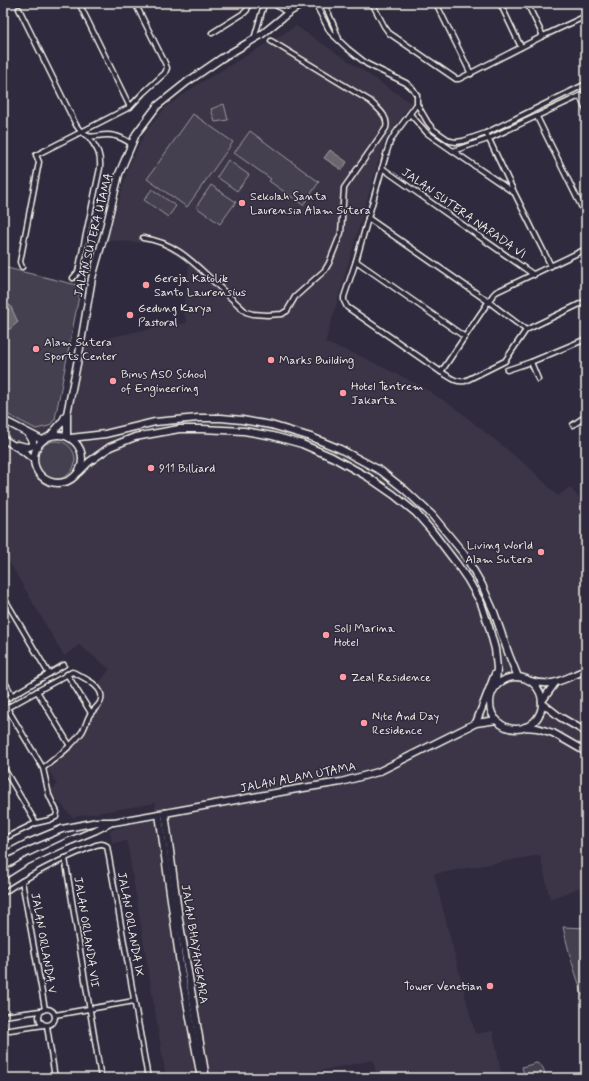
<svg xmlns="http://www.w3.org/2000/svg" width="589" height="1081" viewBox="0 0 589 1081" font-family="Mynerve,sans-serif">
<rect width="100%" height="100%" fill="#2f2a3d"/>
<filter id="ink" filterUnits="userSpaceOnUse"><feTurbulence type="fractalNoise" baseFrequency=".025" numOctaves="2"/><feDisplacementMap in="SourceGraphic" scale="8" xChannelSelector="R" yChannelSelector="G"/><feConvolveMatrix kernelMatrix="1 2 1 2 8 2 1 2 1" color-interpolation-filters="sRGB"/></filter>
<g filter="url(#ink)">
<path fill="#3b3647" d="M296,26L411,103L384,142L325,343L356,354L419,385L454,407L531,469L558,496L570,487L586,507V517L579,523L586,533V885L550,899L540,855L434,874L475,1034L493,1031L502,1078H377L373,1060L283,1078H166L127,841L112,843L110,831L119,827L152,820L156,803L72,817L50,791L57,785L48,769L67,753L88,724L87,719L105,699L99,683L110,669L79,645L64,656L8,560L3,562V412L36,429L49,426L55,419L72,416L86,343L139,331L187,323L183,312L189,264L158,244L107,240L129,166L146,131L166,107L197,85Z"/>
<g fill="#454050" stroke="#9c989c">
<path d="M224,104L228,120L215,122L211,109Z"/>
<path d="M193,114L233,142L187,207L147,179Z"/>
<path d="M250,131L319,182L303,205L269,181L271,179L234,153Z"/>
<path d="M228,160L249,175L237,191L217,177Z"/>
<path d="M211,185L236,202L220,224L196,207Z"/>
<path d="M152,189L176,206L168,217L144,200Z"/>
<path d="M3,267L81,286L55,419L49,426L36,429L3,412Z"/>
<circle cx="56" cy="460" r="19"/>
<path d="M563,927L586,928V1006L570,956Z"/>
<path d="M536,1063C544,1065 544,1071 546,1078H525L522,1067Z"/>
</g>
<g fill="#6a6670" stroke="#a19ea0">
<path d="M330,150L347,162L342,170L324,158Z"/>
<path d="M10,305L18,322L10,329H3V308L6,306Z"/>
</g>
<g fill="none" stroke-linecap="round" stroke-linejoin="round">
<defs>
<g id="street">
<path d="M79,3L130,107"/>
<path d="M273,3L288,13"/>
<path d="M315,3L330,32L348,49L367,64L406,83L413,89L417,95V104L394,135L390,142L387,151L356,261L344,297V301L347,307L441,372C449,376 455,383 465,381L505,361L526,330L586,301"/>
<path d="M324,3L334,26L339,39"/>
<path d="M372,3L384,26L389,33L456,79H459L543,36L586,16"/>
<path d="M436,3L471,74"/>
<path d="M500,3L521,47"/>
<path d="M527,3L543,36"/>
<path d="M19,9L76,125C90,146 97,131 115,136C121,137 127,141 132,144"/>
<path d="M212,33L244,13L247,10L249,3"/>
<path d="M254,39L263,8L262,3"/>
<path d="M580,96L586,110"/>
<path d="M417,104L428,123L434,130L450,141L456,142L463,141L486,133L586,84"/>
<path d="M410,114L427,133L434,138L513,192"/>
<path d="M537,117L586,216"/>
<path d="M486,133L514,192L551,266"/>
<path d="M453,151L488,139L586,93"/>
<path d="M382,168L534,275"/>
<path d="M368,218L489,302L526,330"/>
<path d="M143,238C172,242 189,258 209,277C221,289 233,300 246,312L253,314L267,315L282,314L285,312L287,311L295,297L325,270L329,263L341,233L344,188L386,128C389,116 378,109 370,101L271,41"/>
<path d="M356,261L465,337"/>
<path d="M22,267L20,262L39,162L36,155L130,107L143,93L165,73L167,68L165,63L135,3"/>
<path d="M73,278L78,272L100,168C101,153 97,149 89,137"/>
<path d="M531,362L538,379"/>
<path d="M507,370L531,362L586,339"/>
<path d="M441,372L493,295L496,292L586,249"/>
<path d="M573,425L586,416"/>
<path d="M3,596L49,674"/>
<path d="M67,674L91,713"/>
<path d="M3,679L12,695"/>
<path d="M37,691L70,746"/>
<path d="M3,701L64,665"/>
<path d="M7,708L43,768"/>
<path d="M3,710L72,672L75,673C84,678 98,684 101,694C103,703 96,707 91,713C87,718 86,726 82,732C72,746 57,757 43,768L49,795L57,812L56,817L49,820L36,823L3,839"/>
<path d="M3,767L36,823"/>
<path d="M65,858L101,1078"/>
<path d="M22,881L45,1009"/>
<path d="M3,893C32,873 64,858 96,845C100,844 103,843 107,846L148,1078"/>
<circle cx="47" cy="1017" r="8"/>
<path d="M55,1015L134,1001"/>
<path d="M3,1016L40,1011"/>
<path d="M47,1026L55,1078"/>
<path d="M3,1031L44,1025"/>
<path d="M3,1069L5,1078"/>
</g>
<g id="secondary">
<path d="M3,420L42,440"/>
<circle cx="58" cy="459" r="24"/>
<path d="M51,435L62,422L66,415"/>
<path d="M67,436V414L79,354L92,278L105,232L119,174L136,134L157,106L187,82L222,58L261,35L288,13L304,3"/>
<path d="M71,438L105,434L155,422L198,418H221L242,420L271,425L311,437L340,449L381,471L405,490L432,515L460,549L464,554L482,585L494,612L509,655L518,677"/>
<path d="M3,439L23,451L33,459"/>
<path d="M17,445C23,445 28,450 33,445V441L29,435"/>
<path d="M79,472L89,462L110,447L135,437L179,429H202L244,431L273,436L302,444L332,457L368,477L394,495L416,513L431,530L457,564L468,580L481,603L489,627L495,649L497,668L496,685"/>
<circle cx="516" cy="703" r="26"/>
<path d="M531,681C554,688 565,678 586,670"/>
<path d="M542,701L555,683"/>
<path d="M542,703L560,717L586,732"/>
<path d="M476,723L495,674"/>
<path d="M525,727L537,728L553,733L586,752"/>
<path d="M165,813L179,919L206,1078"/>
<path d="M159,814L180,964L201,1078"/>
<path d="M3,856L28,843L62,829L97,822H114L165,813L297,789L341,782L378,772L476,723L497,720"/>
<path d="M3,876L25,862L65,843L96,830L112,822"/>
</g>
</defs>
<use href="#street" stroke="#f4f1e8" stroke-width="7"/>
<use href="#secondary" stroke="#f4f1e8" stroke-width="9"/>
<use href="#street" stroke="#2f2a3d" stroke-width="4"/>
<use href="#secondary" stroke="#2f2a3d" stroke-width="6"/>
</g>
</g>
<g fill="#ff9aa2" stroke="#2f2a3d" stroke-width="1.5">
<circle cx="242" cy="203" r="4"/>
<circle cx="146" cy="285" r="4"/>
<circle cx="130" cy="315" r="4"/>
<circle cx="36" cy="349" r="4"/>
<circle cx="271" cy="360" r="4"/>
<circle cx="113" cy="381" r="4"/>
<circle cx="343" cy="393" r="4"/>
<circle cx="151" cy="468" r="4"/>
<circle cx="541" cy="552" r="4"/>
<circle cx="326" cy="635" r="4"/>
<circle cx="343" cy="677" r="4"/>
<circle cx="364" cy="723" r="4"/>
<circle cx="490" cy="986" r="4"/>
</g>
<g text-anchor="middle" stroke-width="3" stroke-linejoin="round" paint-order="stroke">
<g font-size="12" fill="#f4f1e8" stroke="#2f2a3d" text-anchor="start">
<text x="250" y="200">Sekolah Santa<tspan x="250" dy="14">Laurensia Alam Sutera</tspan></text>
<text x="154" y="282">Gereja Katolik<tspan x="154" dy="14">Santo Laurensius</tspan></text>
<text x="138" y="312">Gedung Karya<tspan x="138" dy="14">Pastoral</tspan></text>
<text x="44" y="346">Alam Sutera<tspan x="44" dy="14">Sports Center</tspan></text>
<text x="279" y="364">Marks Building</text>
<text x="121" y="378">Binus ASO School<tspan x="121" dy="14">of Engineering</tspan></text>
<text x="351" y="390">Hotel Tentrem<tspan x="351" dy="14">Jakarta</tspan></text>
<text x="159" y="472">911 Billiard</text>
<text x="533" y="549" text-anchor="end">Living World<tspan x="533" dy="14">Alam Sutera</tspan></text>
<text x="334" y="632">Soll Marina<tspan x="334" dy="14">Hotel</tspan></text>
<text x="351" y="681">Zeal Residence</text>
<text x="372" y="720">Nite And Day<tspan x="372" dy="14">Residence</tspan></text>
<text x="482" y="990" text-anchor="end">Tower Venetian</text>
</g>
<g font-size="12" fill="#f4f1e8" stroke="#2f2a3d">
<text transform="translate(464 213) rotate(35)" y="4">JALAN SUTERA NARADA VI</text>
<text transform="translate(93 235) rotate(-76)" y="4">JALAN SUTERA UTAMA</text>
<text transform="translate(298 777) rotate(-11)" y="4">JALAN ALAM UTAMA</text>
<text transform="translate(131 924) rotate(80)" y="4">JALAN ORLANDA IX</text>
<text transform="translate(87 932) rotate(81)" y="4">JALAN ORLANDA VII</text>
<text transform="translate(44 943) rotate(80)" y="4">JALAN ORLANDA V</text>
<text transform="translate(195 944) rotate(81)" y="4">JALAN BHAYANGKARA</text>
</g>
</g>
<rect width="589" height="1081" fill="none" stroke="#2f2a3d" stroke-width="16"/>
<rect x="8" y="8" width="573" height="1065" fill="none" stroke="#f4f1e8" stroke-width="1.5" filter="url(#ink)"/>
</svg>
